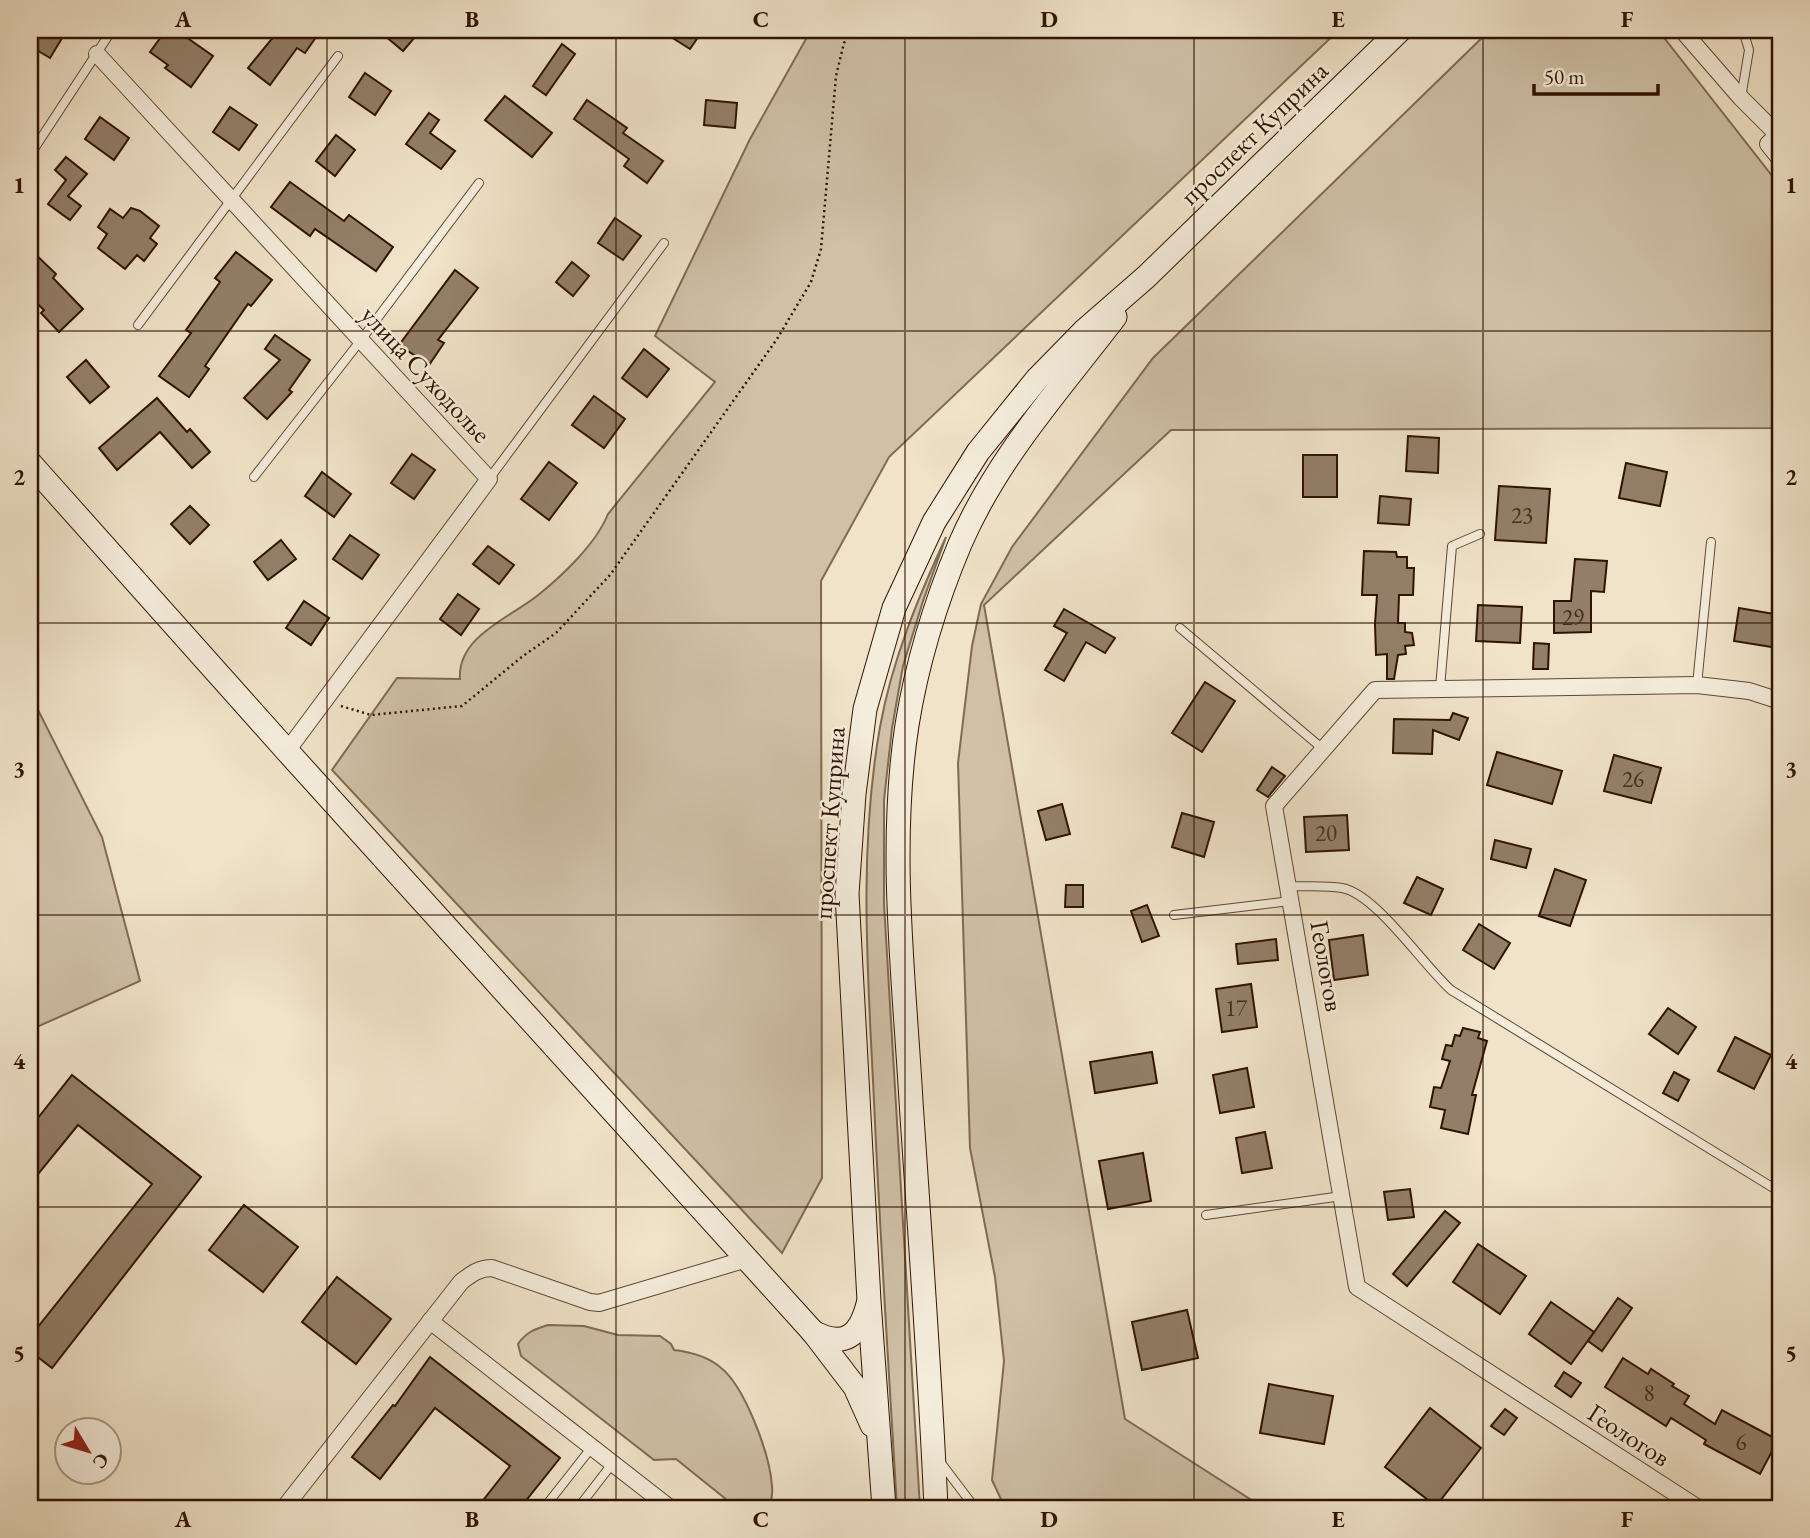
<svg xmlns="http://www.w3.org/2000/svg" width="1810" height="1538" viewBox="0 0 1810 1538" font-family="'EB Garamond',serif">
<rect width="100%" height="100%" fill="#f0e3c9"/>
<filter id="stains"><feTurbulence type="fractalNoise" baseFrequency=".00286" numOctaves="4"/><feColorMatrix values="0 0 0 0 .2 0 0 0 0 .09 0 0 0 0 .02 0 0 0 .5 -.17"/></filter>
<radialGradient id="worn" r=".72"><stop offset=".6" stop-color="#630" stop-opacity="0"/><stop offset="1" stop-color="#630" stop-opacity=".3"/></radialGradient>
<g fill="#cfc0a7" stroke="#7f6a54" stroke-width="2">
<path d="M811,30H1339L889,457L821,581L822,1178L782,1253L332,770L397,678L460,679C457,637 509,618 537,596C562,576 596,544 608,514L715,382L655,336L750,139Z"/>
<path d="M1490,30H1658L1780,186V428L1171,430L984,605L1125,1419L1264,1508H1005L992,1480L1004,1361L995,1277L970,1148L958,763L972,646L981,604L1012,547L1153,358Z"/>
<path d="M946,537L923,601L903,666L892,728L884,800V904L920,1508H897C889,1373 880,1237 874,1101C868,976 858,851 880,727C892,660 918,598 946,537Z"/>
<path d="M30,694L102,837L140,981L30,1030Z"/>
<path d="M548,1325L584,1326L618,1335L660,1336L671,1344L674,1350C690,1352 707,1356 720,1367C745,1386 770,1455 772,1486C773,1493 771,1501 770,1508H737L676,1459L654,1460L521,1356L518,1344C526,1332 535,1329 548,1325Z"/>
</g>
<g fill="#937f69" stroke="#2f1300" stroke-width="2">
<path d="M34,30H67L50,58L30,46V36Z"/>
<path d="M166,30H176L213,56L191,87L165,68L168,65L150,52Z"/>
<path d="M279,30H321L305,53L297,48L270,85L248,68Z"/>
<path d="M378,30H421L403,51Z"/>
<path d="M660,30H703L690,49Z"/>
<path d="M562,44L575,54L546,95L533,86Z"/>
<path d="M365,73L391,91L375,115L349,97Z"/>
<path d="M505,96L552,133L532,157L485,120Z"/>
<path d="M587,100L627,128L623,133L663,161L647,183L624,166L629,159L574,119Z"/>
<path d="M706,100L737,103L735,128L704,125Z"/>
<path d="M230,107L257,125L239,150L213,132Z"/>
<path d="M429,113L439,120L430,133L455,151L441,169L406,144Z"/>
<path d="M100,117L129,138L114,160L85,139Z"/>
<path d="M336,135L355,150L335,176L316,161Z"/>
<path d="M66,157L87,174L68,196L81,206L70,220L48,204L66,180L55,170Z"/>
<path d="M290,182L344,221L349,215L393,247L376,271L315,229L310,236L271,207Z"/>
<path d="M131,208L140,211L159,226L150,238L157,244L144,261L137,255L125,269L98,248L107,234L98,227L110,209L123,218Z"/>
<path d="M615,218L641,236L623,260L598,243Z"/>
<path d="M30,249L56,274L53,278L83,309L59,332L41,313L44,310L30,297Z"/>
<path d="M236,252L272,280L251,306L248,304L205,366L209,369L189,397L159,376L191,333L186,330L220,282L215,278Z"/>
<path d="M572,262L589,276L573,296L556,282Z"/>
<path d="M455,270L478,288L438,340L444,343L429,365L399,345Z"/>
<path d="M275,335L310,360L289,390L292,392L267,419L244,398L280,360L265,349Z"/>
<path d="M644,349L669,369L647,397L622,378Z"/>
<path d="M86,360L109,387L90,403L67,377Z"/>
<path d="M594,396L625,419L604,448L572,425Z"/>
<path d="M157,398L187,432L190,429L210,452L192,468L160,432L117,470L99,448Z"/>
<path d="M1408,436L1439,438L1438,473L1406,471Z"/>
<path d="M412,454L435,470L414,499L391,483Z"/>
<rect x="1303" y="455" width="34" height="42"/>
<path d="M549,462L577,483L549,520L521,499Z"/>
<path d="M1626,463L1667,472L1660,506L1619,498Z"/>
<path d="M322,472L351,494L334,517L305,496Z"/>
<path d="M1499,486L1550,489L1546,543L1495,540Z"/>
<path d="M1380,496L1411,499L1409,525L1378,523Z"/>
<path d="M190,506L209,525L190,544L171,524Z"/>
<path d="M350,535L379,555L362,579L333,559Z"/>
<path d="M281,540L296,559L268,580L254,562Z"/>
<path d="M488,546L514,565L499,584L473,564Z"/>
<path d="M1364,551L1396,552L1397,557H1407V568H1414L1413,595H1399L1398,623H1405V632L1412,633L1414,645L1405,646L1406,654L1398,655L1394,679H1387V654L1376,655L1375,624L1377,595H1362Z"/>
<path d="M1575,559L1607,561L1604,592L1591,591V632L1554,633V601H1571Z"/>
<path d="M458,594L479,609L461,635L440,619Z"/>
<path d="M304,601L329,618L311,645L286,628Z"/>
<path d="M1478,605L1522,607L1520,643L1476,641Z"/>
<path d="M1739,608L1780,615L1778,648L1734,641Z"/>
<path d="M1064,609L1115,638L1105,653L1086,642L1064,681L1045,670L1067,633L1054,626Z"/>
<path d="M1534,643L1549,644L1548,669H1533Z"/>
<path d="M1205,682L1235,701L1202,752L1172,733Z"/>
<path d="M1453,713L1468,718L1459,740L1433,730L1432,754L1393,753L1394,719L1450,720Z"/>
<path d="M1497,752L1562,771L1552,804L1487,785Z"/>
<path d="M1614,755L1661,768L1651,803L1604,791Z"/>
<path d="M1272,767L1285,776L1268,797L1257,790Z"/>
<path d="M1062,804L1070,834L1046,840L1038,811Z"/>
<path d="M1182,813L1214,822L1204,857L1172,847Z"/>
<path d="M1347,815L1349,850L1306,852L1304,817Z"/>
<path d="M1495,840L1531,849L1526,868L1491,859Z"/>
<path d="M1555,869L1586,880L1570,926L1539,916Z"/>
<path d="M1417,877L1443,889L1431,915L1404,903Z"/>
<path d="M1066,885H1083V907H1065Z"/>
<path d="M1147,905L1159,936L1142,942L1131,911Z"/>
<path d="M1479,924L1510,943L1494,969L1463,950Z"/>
<path d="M1363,935L1368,975L1334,980L1329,940Z"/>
<path d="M1276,939L1278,960L1238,964L1236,944Z"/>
<path d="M1251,984L1257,1027L1222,1032L1216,989Z"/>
<path d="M1668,1008L1696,1027L1678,1054L1649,1034Z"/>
<path d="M1463,1028L1480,1032L1478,1038L1487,1041L1472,1095H1476L1468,1134L1441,1128L1445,1110L1430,1107L1434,1087L1441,1088L1450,1061L1442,1059L1446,1045L1452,1046L1455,1035L1460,1036Z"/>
<path d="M1735,1037L1771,1055L1754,1089L1718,1071Z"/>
<path d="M1152,1052L1157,1083L1095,1093L1090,1062Z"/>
<path d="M1247,1068L1254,1107L1220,1113L1213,1075Z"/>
<path d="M1674,1072L1689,1080L1678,1101L1663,1093Z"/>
<path d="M72,1075L201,1177L52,1368L30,1351V1322L37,1328L152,1184L78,1125L30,1184V1128Z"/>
<path d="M1265,1132L1272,1168L1242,1173L1236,1138Z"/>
<path d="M1143,1153L1151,1201L1108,1209L1099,1161Z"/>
<path d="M1410,1189L1414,1217L1388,1220L1384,1192Z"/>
<path d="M244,1205L298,1247L263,1292L209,1250Z"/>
<path d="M1445,1211L1460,1223L1407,1286L1393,1274Z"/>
<path d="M1478,1244L1526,1276L1500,1314L1453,1282Z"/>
<path d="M337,1277L391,1319L356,1364L302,1322Z"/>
<path d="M1618,1298L1632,1308L1602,1351L1588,1341Z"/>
<path d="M1551,1302L1594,1332L1571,1364L1529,1334Z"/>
<path d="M1187,1310L1198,1358L1142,1370L1132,1322Z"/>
<path d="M430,1357L560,1458L520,1508H477L510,1466L435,1408L380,1479L352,1457L393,1405L395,1406Z"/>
<path d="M1623,1358L1648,1374L1651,1369L1674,1384L1672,1386L1689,1396L1684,1404L1715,1424L1722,1410L1778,1440L1760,1474L1704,1444L1706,1440L1671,1418L1666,1426L1605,1387Z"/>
<path d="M1564,1372L1581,1383L1571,1397L1555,1386Z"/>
<path d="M1269,1384L1333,1396L1324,1444L1260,1433Z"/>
<path d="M1430,1408L1481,1448L1436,1506L1385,1467Z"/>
<path d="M1505,1409L1517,1418L1504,1435L1491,1426Z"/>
</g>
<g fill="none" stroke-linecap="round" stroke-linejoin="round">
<defs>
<g id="lane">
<path d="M1741,98L1749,50L1743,30"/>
<path d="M30,155L112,30"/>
<path d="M138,325L338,56"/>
<path d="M254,477L361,340L479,183"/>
<path d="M489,479L664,243"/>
<path d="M1180,628L1323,749"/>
<path d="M1697,685L1711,542"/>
<path d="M1440,688L1452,546L1480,534"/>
<path d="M1288,886C1305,887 1325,885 1342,888C1376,894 1423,965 1451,990L1780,1192"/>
<path d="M1174,915L1290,901"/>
<path d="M1206,1215L1342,1196"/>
<path d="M941,1463L975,1508"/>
<path d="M544,1508L592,1447"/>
<path d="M578,1508L612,1464"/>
</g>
<g id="street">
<path d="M1682,30L1741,98L1780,137"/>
<path d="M97,54L489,479L287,751"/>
<path d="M1778,135L1768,144L1780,159"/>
<path d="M430,1321L670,1508"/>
<path d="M284,1508L461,1282C471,1274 479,1268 492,1268L590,1302L599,1303L747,1259"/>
<path d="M1698,1508L1357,1287L1274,806L1375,690L1697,685L1749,691L1780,701"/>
</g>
<g id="secondary">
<path d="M30,463L287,751L813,1332L855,1387L872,1425"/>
<path d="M813,1332C845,1349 860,1335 868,1304"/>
<path d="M884,1508L869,1301L847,894L854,794L865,709L894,608L934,522L978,452L1037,379L1084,331L1146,277L1400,30"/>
<path d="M936,1508C930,1372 920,1237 911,1101C904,977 888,848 907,725C917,663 936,601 960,544C997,458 1060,389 1115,317"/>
</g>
</defs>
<use href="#lane" stroke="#5f4732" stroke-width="10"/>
<use href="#street" stroke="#5f4732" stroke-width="18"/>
<use href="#secondary" stroke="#2f1300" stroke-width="25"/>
<path stroke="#2f1300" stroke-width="2.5" stroke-dasharray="2 3.5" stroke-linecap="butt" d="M341,706L371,715L462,706L523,656L556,633L610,575L777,339L811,282L821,249L836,76L844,43L853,30"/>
<use href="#lane" stroke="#f5eddc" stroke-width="8"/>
<use href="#street" stroke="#f5eddc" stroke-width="16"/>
<use href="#secondary" stroke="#f5eddc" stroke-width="23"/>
</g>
<path fill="none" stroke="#2f1300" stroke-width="2" stroke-opacity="0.55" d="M327,30V1508M616,30V1508M905,30V1508M1194,30V1508M1483,30V1508M30,331H1780M30,623H1780M30,915H1780M30,1207H1780"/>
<g text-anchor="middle" stroke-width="5" stroke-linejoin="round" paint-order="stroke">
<g font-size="23" fill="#482e1a">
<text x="1522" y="523">23</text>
<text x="1573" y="625">29</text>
<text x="1633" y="787">26</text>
<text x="1326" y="841">20</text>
<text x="1236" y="1016">17</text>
<text x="1649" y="1401">8</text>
<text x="1741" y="1450">6</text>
</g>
<g font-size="26" fill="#2f1300" stroke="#f5eddc">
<text transform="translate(1254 133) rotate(-44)" y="9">проспект Куприна</text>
<text transform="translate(426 374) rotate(47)" y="9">улица Суходолье</text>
<text transform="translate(829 823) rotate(-86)" y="9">проспект Куприна</text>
<text transform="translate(1327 966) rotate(80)" y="9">Геологов</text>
<text transform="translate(1629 1435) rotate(33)" y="9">Геологов</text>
</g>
</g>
<rect width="1810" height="1538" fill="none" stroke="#f0e3c9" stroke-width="77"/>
<g transform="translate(88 1451) rotate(128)"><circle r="33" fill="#f5eddc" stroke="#a69684" stroke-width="2"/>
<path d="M0-5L12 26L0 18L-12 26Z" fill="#8f2418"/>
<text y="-10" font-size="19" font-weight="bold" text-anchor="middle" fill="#2f1300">С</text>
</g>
<path d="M1534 84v10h124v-10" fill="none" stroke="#2f1300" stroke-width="3.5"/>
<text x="1544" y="84" font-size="21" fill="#2f1300" stroke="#f5eddc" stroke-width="5" paint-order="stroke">50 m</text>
<rect x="38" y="38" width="1734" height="1462" fill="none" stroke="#2f1300" stroke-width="2.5"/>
<g font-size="23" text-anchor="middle" font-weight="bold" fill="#2f1300">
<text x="183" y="27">A</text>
<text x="472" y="27">B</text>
<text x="761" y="27">C</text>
<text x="1049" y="27">D</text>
<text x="1338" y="27">E</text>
<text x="1627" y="27">F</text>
<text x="19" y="193">1</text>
<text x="1791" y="193">1</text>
<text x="19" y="485">2</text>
<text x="1791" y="485">2</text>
<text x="19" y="777">3</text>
<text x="1791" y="777">3</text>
<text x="19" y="1069">4</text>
<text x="1791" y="1069">4</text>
<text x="19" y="1361">5</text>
<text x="1791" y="1361">5</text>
<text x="183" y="1527">A</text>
<text x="472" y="1527">B</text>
<text x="761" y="1527">C</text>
<text x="1049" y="1527">D</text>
<text x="1338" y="1527">E</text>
<text x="1627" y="1527">F</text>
</g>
<rect width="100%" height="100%" filter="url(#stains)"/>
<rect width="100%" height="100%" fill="url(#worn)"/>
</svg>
